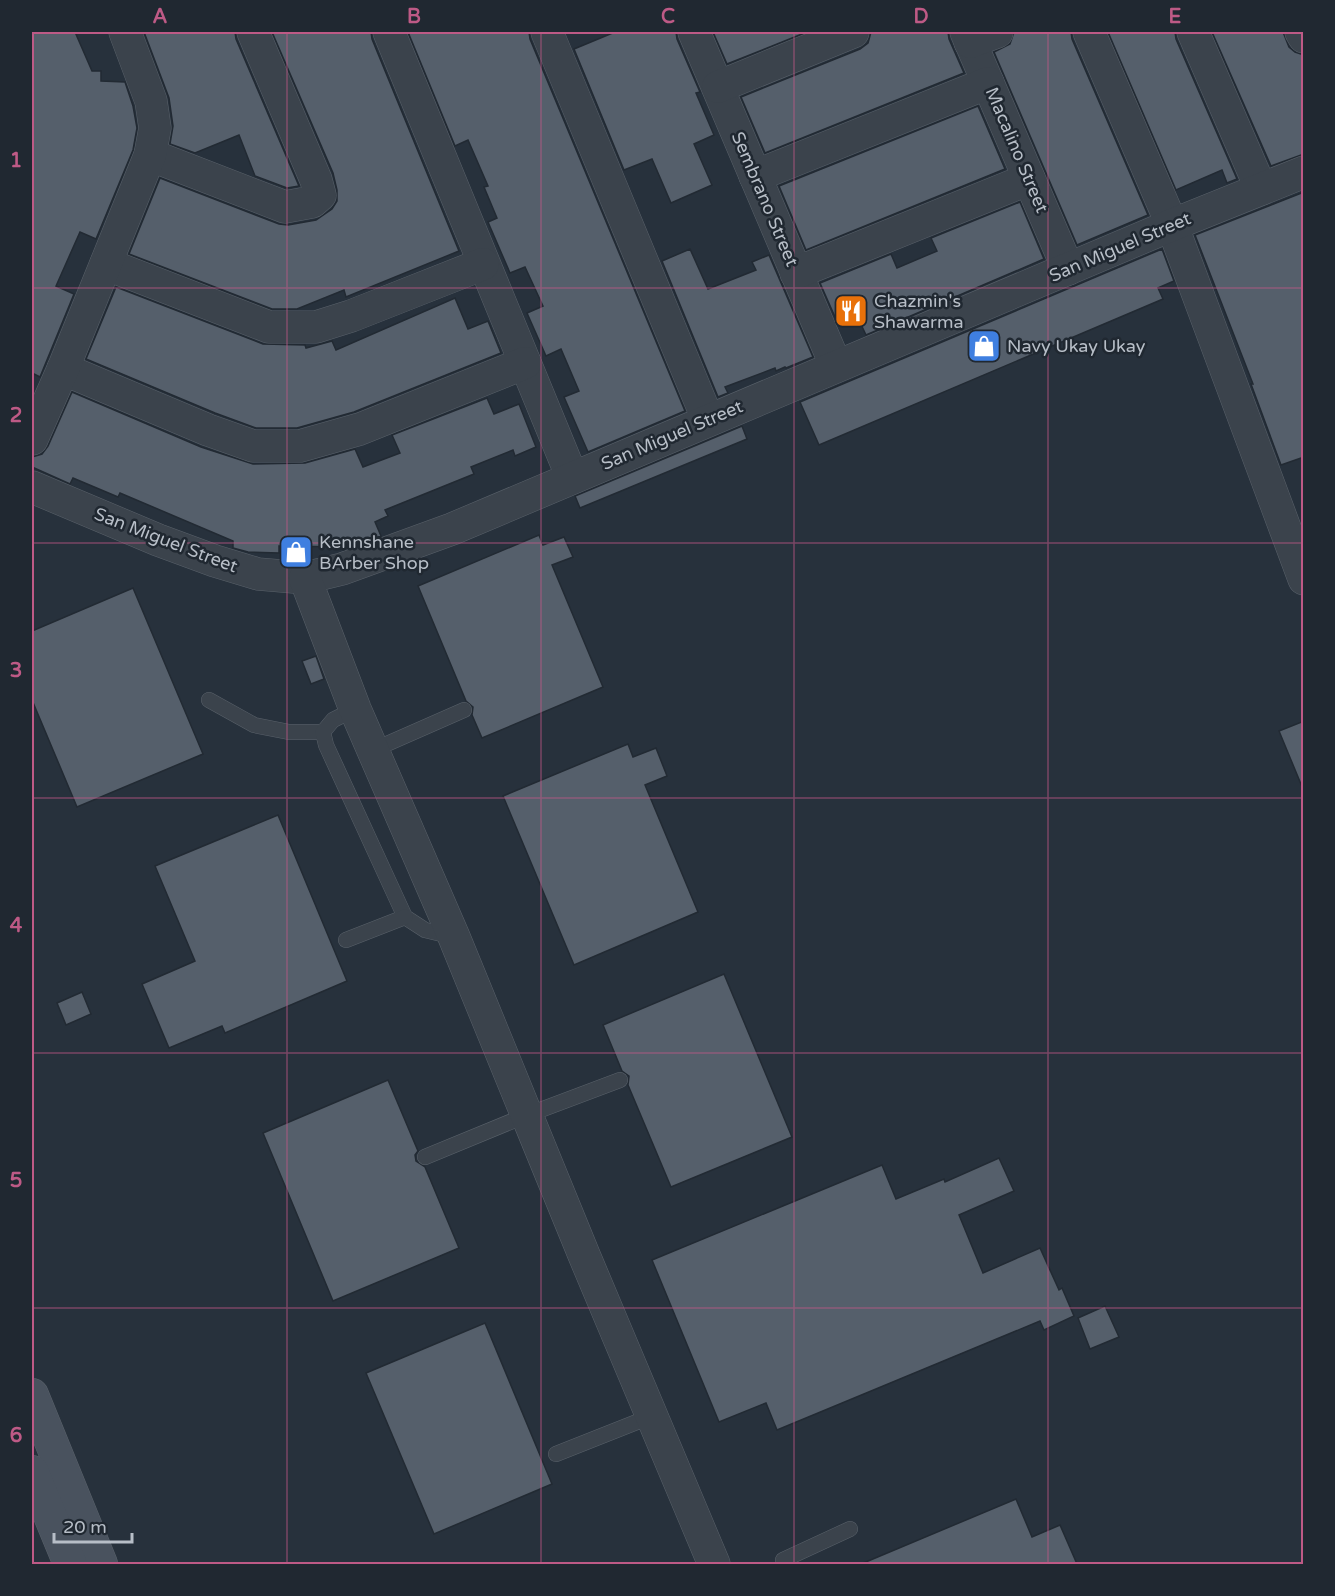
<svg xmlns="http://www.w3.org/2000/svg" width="1335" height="1596" viewBox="0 0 1335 1596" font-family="'Varela Round',sans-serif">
<rect width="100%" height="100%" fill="#27313c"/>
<g fill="#555f6b" stroke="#222a33" stroke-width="1.5">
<path d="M32,32H75L92,71H101V81L125,82L133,106L137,128L133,150L96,239L80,232L56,286L74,294L40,377L32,373Z"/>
<path d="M144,32H235L236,39L299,186L287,188L255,176L239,135L195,153L170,144L173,126L169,98Z"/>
<path d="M272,32H371L372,39L459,251L346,297L344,290L297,309H272L129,254L160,178L279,224L288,225L316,220L332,209L337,201V190L333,173Z"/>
<path d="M408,32H529L530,39L685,411L588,452L564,397L579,391L561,349L546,356L527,313L543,306L525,267L510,273L488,222L497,218L484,187L488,186L468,140L455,146Z"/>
<path d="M615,32H676L677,39L700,92L696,93L714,135L694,144L712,185L671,203L652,159L624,170L574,49Z"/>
<path d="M713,32H807L727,64Z"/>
<path d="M871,32H948L949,39L964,73L765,153L741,97L860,49L868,43Z"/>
<path d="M1014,32H1071L1072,39L1148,215L1077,245L994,52L1010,44Z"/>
<path d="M1108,32H1175L1176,39L1237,179L1227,183L1222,170L1176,190Z"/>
<path d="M1212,32H1283L1289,47L1295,52L1304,55V154L1271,166Z"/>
<path d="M978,106L1005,169L806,250L779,186Z"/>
<path d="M1304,192V457L1281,465L1251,384H1253L1195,235Z"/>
<path d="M1020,202L1044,259L866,335L858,318L839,326L820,283L891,254L897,268L937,251L931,238Z"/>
<path d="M690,249L708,289L756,270L752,262L769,255L813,357L786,368L785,367L776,371L775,368L725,387L728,393L718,397L662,261Z"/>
<path d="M1162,249L1174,281L1158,288L1163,299L819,445L800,402Z"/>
<path d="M116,287L263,344L305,345L306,348L332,341L336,350L455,298L468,329L488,321L501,353L354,412L297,428H256L215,413L86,359Z"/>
<path d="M72,392L201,447L253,464L305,463L355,449L363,467L400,453L392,435L487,398L494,414L519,404L536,447L515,456L513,450L471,467L474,474L385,510L388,516L375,522L381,536L350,547L279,546V553L248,552L233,548V541L120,493L118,497L73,478L70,484L32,467V457L42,454L48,446Z"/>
<path d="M742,426L747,439L580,508L575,496Z"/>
<path d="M539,535L543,545L564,537L573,557L552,565L603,687L482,738L472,715L473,707L466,701L418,586Z"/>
<path d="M133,588L203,754L77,807L32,700V631Z"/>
<path d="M316,656L324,679L311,684L302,661Z"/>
<path d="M1304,721V789H1303L1279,731Z"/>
<path d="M628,744L633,757L656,748L667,776L645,785L698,912L574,965L503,796Z"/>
<path d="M278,815L347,981L225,1033L222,1026L169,1048L142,984L195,961L155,866Z"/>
<path d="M724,974L792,1137L671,1187L628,1085L629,1076L622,1071L603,1025Z"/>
<path d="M82,992L91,1014L66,1025L57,1003Z"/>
<path d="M388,1080L418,1151L415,1155L416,1161L425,1167L459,1248L333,1301L263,1133Z"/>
<path d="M999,1158L1014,1191L959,1215L983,1273L1040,1248L1059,1290L1062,1288L1074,1316L1044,1330L1040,1321L777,1430L766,1403L719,1422L652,1260L882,1165L896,1199L944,1179L945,1182Z"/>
<path d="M1105,1306L1119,1337L1090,1349L1078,1318Z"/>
<path d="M485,1323L552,1484L434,1534L366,1373Z"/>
<path d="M1016,1499L1032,1537L1060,1525L1077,1564H861Z"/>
</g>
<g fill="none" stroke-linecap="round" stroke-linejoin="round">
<defs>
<g id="lane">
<path d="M209,700L254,725L289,732H323"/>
<path d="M355,709L333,720L323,732L326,745L405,917L425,930L454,937"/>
<path d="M373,750L464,710"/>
<path d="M346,940L405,917"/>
<path d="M425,1157L527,1115L620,1080"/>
<path d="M556,1454L652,1416"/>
<path d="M783,1560L850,1529"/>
</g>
<g id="street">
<path d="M389,32L572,477"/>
<path d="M547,32L708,420"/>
<path d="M694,32L836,366"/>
<path d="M966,32L1068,269"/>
<path d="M1089,32L1172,225L1304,579"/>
<path d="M1193,32L1261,189"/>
<path d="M1301,32L1304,37"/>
<path d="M970,42L997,32"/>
<path d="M718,87L853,32"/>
<path d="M150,155L285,207L312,202L320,195L316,180L253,32"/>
<path d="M755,176L988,83"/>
<path d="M106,264L269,327H316L351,316L483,264"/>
<path d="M796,273L1029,179"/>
<path d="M63,369L208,430L253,446H300L360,429L525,363"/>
<path d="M32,439L63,369L150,155L155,128L151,101L125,32"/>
<path d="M32,487L158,540L215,561L258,574L305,578L342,569L452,529L1172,225L1304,172"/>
<path d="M305,578L355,709L454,937L584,1255L714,1564"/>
</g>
<g id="secondary">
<path d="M32,1395L101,1564"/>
<path d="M32,1472L70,1564"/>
</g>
</defs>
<use href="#lane" stroke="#59616a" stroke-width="16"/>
<use href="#street" stroke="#59616a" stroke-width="33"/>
<use href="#secondary" stroke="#59616a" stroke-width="34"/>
<use href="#lane" stroke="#3b434c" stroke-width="15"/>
<use href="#street" stroke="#3b434c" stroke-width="32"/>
<use href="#secondary" stroke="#49525e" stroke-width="33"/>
</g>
<path fill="none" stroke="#be5a86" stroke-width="1.5" stroke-opacity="0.55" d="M287,32V1564M541,32V1564M794,32V1564M1048,32V1564M32,288H1304M32,543H1304M32,798H1304M32,1053H1304M32,1308H1304"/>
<defs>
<symbol id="restaurant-square" viewBox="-11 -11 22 22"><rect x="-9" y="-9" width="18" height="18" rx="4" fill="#e8710a" stroke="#202831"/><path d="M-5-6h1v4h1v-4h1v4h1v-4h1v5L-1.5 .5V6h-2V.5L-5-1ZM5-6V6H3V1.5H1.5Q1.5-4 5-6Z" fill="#fff"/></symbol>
<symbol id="shop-square" viewBox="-11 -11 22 22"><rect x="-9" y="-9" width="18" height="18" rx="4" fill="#3f7fe0" stroke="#202831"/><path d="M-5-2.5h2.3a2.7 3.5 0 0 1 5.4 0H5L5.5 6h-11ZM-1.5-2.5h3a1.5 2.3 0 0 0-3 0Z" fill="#fff"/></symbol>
</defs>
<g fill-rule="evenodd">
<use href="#restaurant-square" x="832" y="292" width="38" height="38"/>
<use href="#shop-square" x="965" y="327" width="38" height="38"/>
<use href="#shop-square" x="277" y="533" width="38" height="38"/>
</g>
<g text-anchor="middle" stroke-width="5" stroke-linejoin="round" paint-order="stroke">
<g font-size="18" fill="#b7bec7" stroke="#202831">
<text transform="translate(1017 150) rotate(67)" y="6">Macalino Street</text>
<text transform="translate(765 199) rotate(67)" y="6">Sembrano Street</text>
<text transform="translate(1120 247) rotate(-23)" y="6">San Miguel Street</text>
<text transform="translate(672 435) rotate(-23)" y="6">San Miguel Street</text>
<text transform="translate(166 540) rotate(21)" y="6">San Miguel Street</text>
</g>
<g font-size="18" fill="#b7bec7" stroke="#202831" text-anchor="start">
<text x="874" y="307">Chazmin's<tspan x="874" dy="21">Shawarma</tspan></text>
<text x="1007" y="352">Navy Ukay Ukay</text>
<text x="319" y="548">Kennshane<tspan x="319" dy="21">BArber Shop</tspan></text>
</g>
</g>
<rect width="1335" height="1596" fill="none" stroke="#202831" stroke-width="66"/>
<path d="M54 1533v9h78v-9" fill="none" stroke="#b7bec7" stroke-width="3"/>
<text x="63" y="1533" font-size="18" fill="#b7bec7" stroke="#202831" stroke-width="4.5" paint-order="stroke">20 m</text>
<rect x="33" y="33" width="1269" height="1530" fill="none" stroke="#be5a86" stroke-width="2"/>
<g font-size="20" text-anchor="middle" font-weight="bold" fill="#be5a86">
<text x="160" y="23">A</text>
<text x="414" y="23">B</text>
<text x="668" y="23">C</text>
<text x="921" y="23">D</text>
<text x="1175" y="23">E</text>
<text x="16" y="167">1</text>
<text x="16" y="422">2</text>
<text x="16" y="677">3</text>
<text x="16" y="932">4</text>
<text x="16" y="1187">5</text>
<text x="16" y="1442">6</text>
</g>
</svg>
